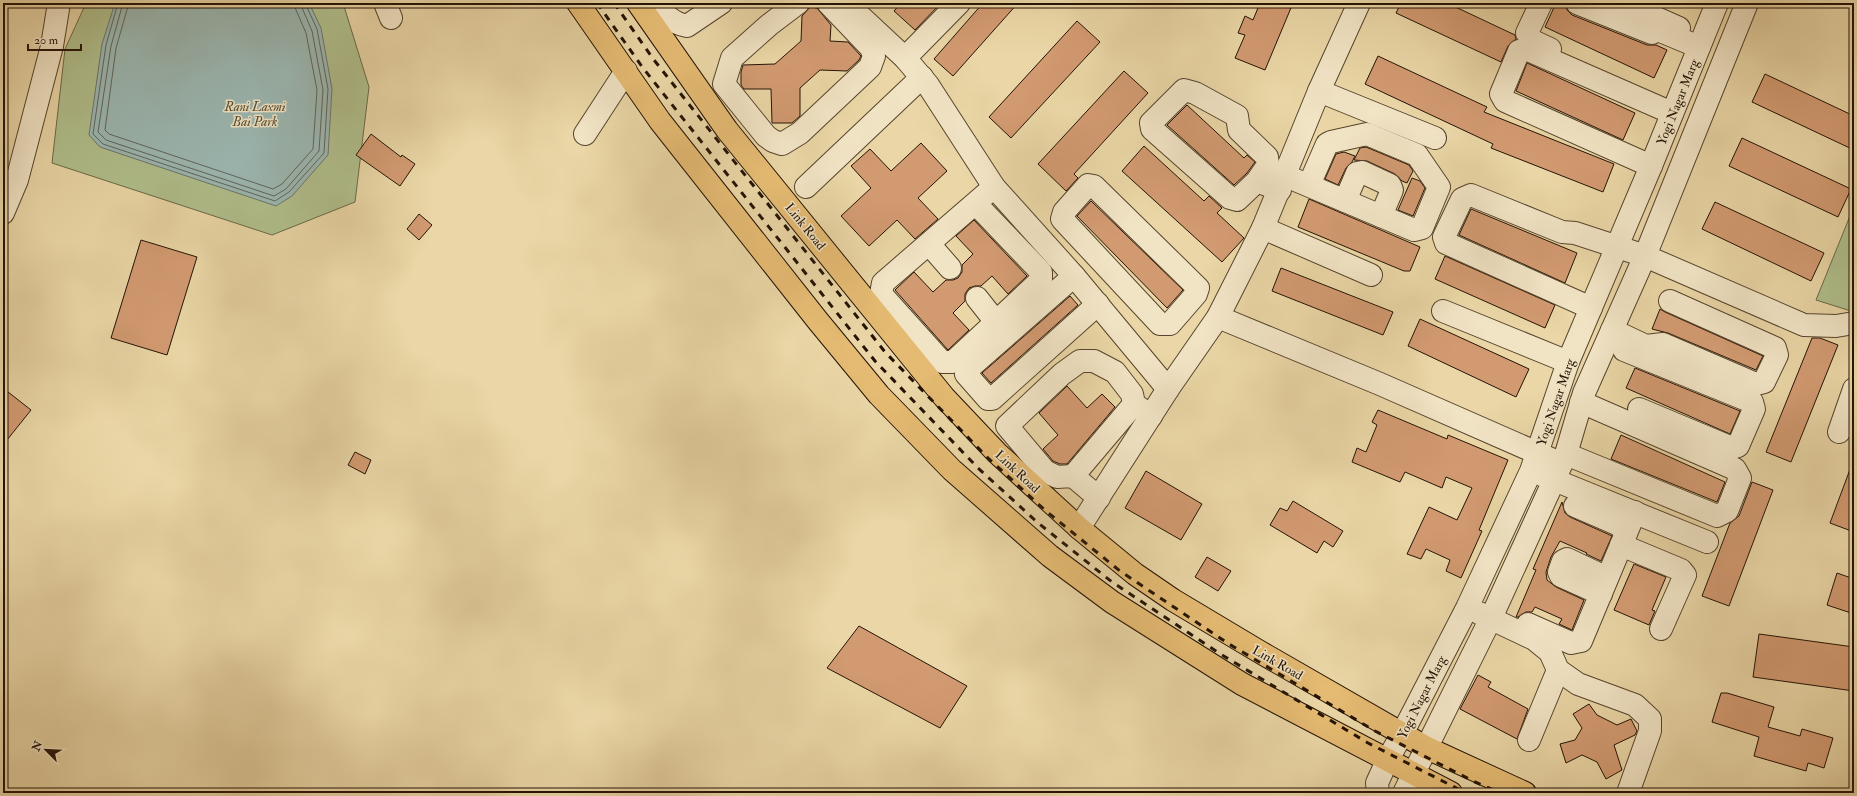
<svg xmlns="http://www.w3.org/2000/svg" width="1857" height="796" viewBox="0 0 1857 796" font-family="'IM FELL Double Pica',serif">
<rect width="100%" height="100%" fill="#ead6a6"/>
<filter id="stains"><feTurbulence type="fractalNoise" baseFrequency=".005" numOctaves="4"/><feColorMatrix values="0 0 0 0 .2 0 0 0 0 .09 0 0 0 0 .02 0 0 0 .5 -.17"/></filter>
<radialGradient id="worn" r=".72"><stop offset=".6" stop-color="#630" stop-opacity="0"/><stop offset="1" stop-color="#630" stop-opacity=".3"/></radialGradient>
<g fill="#b0bf8c" stroke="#6a6948">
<path d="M86,3H343L369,87L355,202L272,235L52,163L65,49Z"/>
<path d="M1854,206V312L1816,300Z"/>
</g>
<path fill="#9bb7b1" stroke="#6b756c" d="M115,3H309L321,28L332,89L328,155L292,196L276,206L100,147L89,135L102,44Z"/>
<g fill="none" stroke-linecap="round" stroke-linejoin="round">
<g stroke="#60655b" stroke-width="1">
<path d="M118,3L106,45L93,134L103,144L275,201L289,192L324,153L328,89L317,29L305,3"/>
<path d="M123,3L111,46L98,132L106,140L274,196L286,189L319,151L323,90L312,31L300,3"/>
<path d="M129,3L116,48L105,130L109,134L273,189L282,184L313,149L317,90L306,33L296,10L294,3"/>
</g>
</g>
<g fill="#d29a71" stroke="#241305">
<path d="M901,3H941L915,30L894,11Z"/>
<path d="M983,3H1018L953,76L934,59Z"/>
<path d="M1260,3H1293L1265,70L1235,58L1245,35L1238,33L1245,16L1253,20Z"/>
<path d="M1401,3H1447L1515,35L1516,39L1508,46L1501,62L1396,13Z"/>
<path d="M1556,3H1565L1567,10L1572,15L1647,45H1656L1667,50L1654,78L1545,27Z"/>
<path d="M810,7L817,8L831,25L830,41L848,42L861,56L859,60L847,71L820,70L800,88V116L792,123H772L771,89H744L741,85V72L743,65L775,64L801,41L802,16Z"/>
<path d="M1077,21L1100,42L1011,138L989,117Z"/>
<path d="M1378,56L1487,107L1484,112L1614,164L1603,192L1491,148L1493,144L1365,84Z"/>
<path d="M1527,63L1635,113L1623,140L1516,91Z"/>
<path d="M1124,71L1148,93L1074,174L1078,178L1066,191L1038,164Z"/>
<path d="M1765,74L1854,116V150L1752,102Z"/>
<path d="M1187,105L1244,158L1247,155L1255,162L1247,173L1234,185L1167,125Z"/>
<path d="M371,134L401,157L402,155L415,164L400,186L356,155Z"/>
<path d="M1742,138L1851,189L1838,217L1729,166Z"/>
<path d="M921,143L947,171L918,198L938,219L915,239L897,220L869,246L841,216L871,188L851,166L870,149L891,171Z"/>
<path d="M1144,146L1204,201L1209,196L1222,208L1217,213L1244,238L1222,262L1122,171Z"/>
<path d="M1366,147L1409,165L1413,171L1407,183L1402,181L1395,174L1367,161L1354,160L1360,148Z"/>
<path d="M1344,152L1355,156L1352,162L1346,168L1338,185L1325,179L1336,154Z"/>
<path d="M1412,178L1420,181L1425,188L1413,216L1398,210Z"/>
<path d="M1309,199L1420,247L1410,271H1404L1298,227Z"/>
<path d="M1091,201L1183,290L1167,308L1077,216Z"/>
<path d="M1715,202L1824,253L1811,281L1702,229Z"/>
<path d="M1471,209L1577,253L1565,283L1459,235Z"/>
<path d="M419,214L432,225L419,240L407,229Z"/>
<path d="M974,220L1027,276L1008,294L992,276L981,286H975L969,288L965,294V301L953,313L969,330L948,350L895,290L914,272L933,292L946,280H953L958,278L962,272V265L973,254L956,236Z"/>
<path d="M141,240L197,257L167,355L111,338Z"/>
<path d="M1445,256L1555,305L1545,328L1435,279Z"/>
<path d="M1281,268L1393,312L1383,335L1272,291Z"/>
<path d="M1070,296L1078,305L991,383L982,373Z"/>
<path d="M1660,309L1665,312L1763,356L1756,370L1668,333L1652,329Z"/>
<path d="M1420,319L1529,369L1516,397L1408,346Z"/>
<path d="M1812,338H1820L1838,345L1791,462L1766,452Z"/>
<path d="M1635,368L1740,411L1730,434L1626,388Z"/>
<path d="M1067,386L1087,408L1102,394L1115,407L1067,464H1060L1053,461L1043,449L1058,435L1039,413Z"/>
<path d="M3,388L31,410L3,445Z"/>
<path d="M1378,410L1447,439L1448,435L1508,460L1479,530L1482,531L1461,578L1446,571L1450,560L1426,549L1421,559L1407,554L1429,507L1457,520L1472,488L1446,477L1442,488L1405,472L1400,482L1352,462L1357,448L1366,452L1377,425L1372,422Z"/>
<path d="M1621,435L1725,482L1717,502L1611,459Z"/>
<path d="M355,452L371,460L365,474L348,465Z"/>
<path d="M1852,464L1854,465V532L1830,523Z"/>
<path d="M1146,471L1202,504L1181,540L1125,508Z"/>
<path d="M1752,482L1773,490L1729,606L1702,596L1730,523L1739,516Z"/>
<path d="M1293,501L1343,531L1333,547L1324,541L1317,553L1270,525L1280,508L1287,511Z"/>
<path d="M1562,502L1565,513L1570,517L1612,536L1601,561L1586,554L1587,553L1560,541L1551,557L1546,572L1547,580L1556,587L1584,600L1572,630L1559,624L1562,619L1535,607L1532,612H1526L1518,617H1516L1536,570L1533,569Z"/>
<path d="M1207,557L1231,571L1218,591L1195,577Z"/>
<path d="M1634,564L1666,577L1652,610L1655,611L1649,625L1614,610Z"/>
<path d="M1837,573L1854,579V614L1827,605Z"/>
<path d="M859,626L967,686L940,728L827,668Z"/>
<path d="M1759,634L1854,647V691L1753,677Z"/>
<path d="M1478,675L1491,682L1488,687L1528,709L1517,739L1460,709Z"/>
<path d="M1721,693H1727L1774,707L1768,727L1800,736L1802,729L1833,738L1824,768L1808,763L1806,771L1754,756L1759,737L1712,722Z"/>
<path d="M1589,704L1597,715L1617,725L1631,719L1637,731L1635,735L1614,745L1622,770L1606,779L1597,762L1582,755L1566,763L1560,744L1575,740L1582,728L1573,714Z"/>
</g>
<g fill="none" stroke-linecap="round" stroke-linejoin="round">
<defs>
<g id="minor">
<path d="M385,3L391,18"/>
<path d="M656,3C665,15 672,23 687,26L721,3"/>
<path d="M798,3L769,25L732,58L724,84L766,136L773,141L782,144L800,133L870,67L874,56L871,48L828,3"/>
<path d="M846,3L905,58L928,85L994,187L1074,276L1168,389"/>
<path d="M1541,3L1527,33L1533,41L1550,49"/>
<path d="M1577,3L1652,33L1658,30L1699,47"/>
<path d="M1623,3L1679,28"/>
<path d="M905,58L959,3"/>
<path d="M1319,91L1435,138"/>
<path d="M585,134L626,71"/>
<path d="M1651,166L1505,101L1501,94L1519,51L1526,49L1672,113"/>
<path d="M1286,176L1414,230L1422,228L1439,187L1417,155L1367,134L1331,142L1327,144L1309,185"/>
<path d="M1257,181L1268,165L1267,157L1239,130L1237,116L1195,93L1184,90L1151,123L1152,129L1230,198L1237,200L1257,181L1280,190"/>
<path d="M1088,185L1094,186L1198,288L1196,294L1170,324H1160L1062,219L1064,212Z"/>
<path d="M806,187L922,77"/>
<path d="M1345,201L1357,173L1362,172L1390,185L1392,190L1381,216"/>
<path d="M976,204L1041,272V280L953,362H942L881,294L883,283L994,187"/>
<path d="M3,213L17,180L52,46L59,3"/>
<path d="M1263,228L1371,275"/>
<path d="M929,244L950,268"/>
<path d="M1074,276L968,369L966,374L988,399H992L1098,304"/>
<path d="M977,298L996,322"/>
<path d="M1591,308L1446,243L1444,237L1462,199L1471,195L1562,232L1575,233L1645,256L1804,325L1836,326L1854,323"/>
<path d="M1443,311L1568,362"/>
<path d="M1218,317L1380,384L1551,459"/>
<path d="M1612,330L1646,346L1663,344L1756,384L1764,382L1777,355L1775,348L1670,301"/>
<path d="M1624,350L1752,402L1754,409L1738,446L1732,448L1639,409"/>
<path d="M1839,432L1854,389"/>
<path d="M1566,454L1717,516L1727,511L1740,478L1735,469L1581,402"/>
<path d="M1542,475L1707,542"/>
<path d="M1073,476L1134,404"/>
<path d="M1099,498L1073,476L1057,477L1045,471L1007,426L1062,374L1080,361H1094L1115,372L1132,394L1134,404L1151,416"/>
<path d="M1575,506L1619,525L1626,533"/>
<path d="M1079,528L1168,389L1218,317L1263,228L1319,91L1359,3"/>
<path d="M1621,545L1681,570L1685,575L1661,629"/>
<path d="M1601,594L1561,576L1559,572L1563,561L1567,559L1607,578"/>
<path d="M1479,613L1534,639L1550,652L1558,670L1578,684L1635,705L1650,719V731L1628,793"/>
<path d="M1528,624L1571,643L1581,641L1635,512"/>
<path d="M1529,740L1558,670"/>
<path d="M1378,793L1377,783L1387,761L1402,734L1467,608L1531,471L1568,362L1651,166L1717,3"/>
<path d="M1404,793L1491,618L1566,454L1584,393L1645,256L1747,3"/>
</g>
<g id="major">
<path d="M578,3L660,121L818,321L879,395L952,470L1050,556L1112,602L1242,684L1451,793"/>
<path d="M638,3L727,130L944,397L997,453L1079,528L1135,574L1173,600L1260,652L1427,748L1525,793"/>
</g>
</defs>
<use href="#minor" stroke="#56442d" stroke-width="24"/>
<use href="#major" stroke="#241305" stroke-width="24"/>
<use href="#minor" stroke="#f1e4c5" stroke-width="22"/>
<use href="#major" stroke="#e5bb73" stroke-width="22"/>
<g stroke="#241305" stroke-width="3" stroke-dasharray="7 7" stroke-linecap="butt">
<path d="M597,3L643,68L875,361L978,468L1037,522L1112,582L1222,655L1368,743L1466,793"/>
<path d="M614,3L654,60L885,352L988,458L1046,511L1120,571L1229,644L1375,731L1475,782L1501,793"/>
</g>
</g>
<g text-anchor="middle" stroke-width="3" stroke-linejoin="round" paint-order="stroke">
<g font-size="13" fill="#241305" stroke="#f1e4c5">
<text transform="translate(1677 102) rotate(-68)" y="5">Yogi Nagar Marg</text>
<text transform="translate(806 226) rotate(51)" y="5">Link Road</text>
<text transform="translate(1555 402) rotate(-71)" y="5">Yogi Nagar Marg</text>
<text transform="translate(1018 471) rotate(43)" y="5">Link Road</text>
<text transform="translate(1278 662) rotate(30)" y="5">Link Road</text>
<text transform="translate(1421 697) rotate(-63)" y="5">Yogi Nagar Marg</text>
</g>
<g font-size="13" font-style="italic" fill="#554f34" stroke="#f1e4c5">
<text x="255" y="111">Rani Laxmi<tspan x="255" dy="15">Bai Park</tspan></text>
</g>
</g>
<rect width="1857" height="796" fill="none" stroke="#ead6a6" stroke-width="16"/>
<rect x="4" y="4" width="1849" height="788" fill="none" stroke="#241305" stroke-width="2"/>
<rect x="8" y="8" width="1841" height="780" fill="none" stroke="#241305"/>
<g transform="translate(46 750) rotate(294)" stroke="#f1e4c5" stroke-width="3" paint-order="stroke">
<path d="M0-3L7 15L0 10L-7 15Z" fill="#241305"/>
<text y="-6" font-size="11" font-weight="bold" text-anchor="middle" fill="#241305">N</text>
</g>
<path d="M28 44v6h53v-6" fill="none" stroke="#241305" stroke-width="2"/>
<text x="34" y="44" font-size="12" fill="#241305" stroke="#f1e4c5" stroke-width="3" paint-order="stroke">20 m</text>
<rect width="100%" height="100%" filter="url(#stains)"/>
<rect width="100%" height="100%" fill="url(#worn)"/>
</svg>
